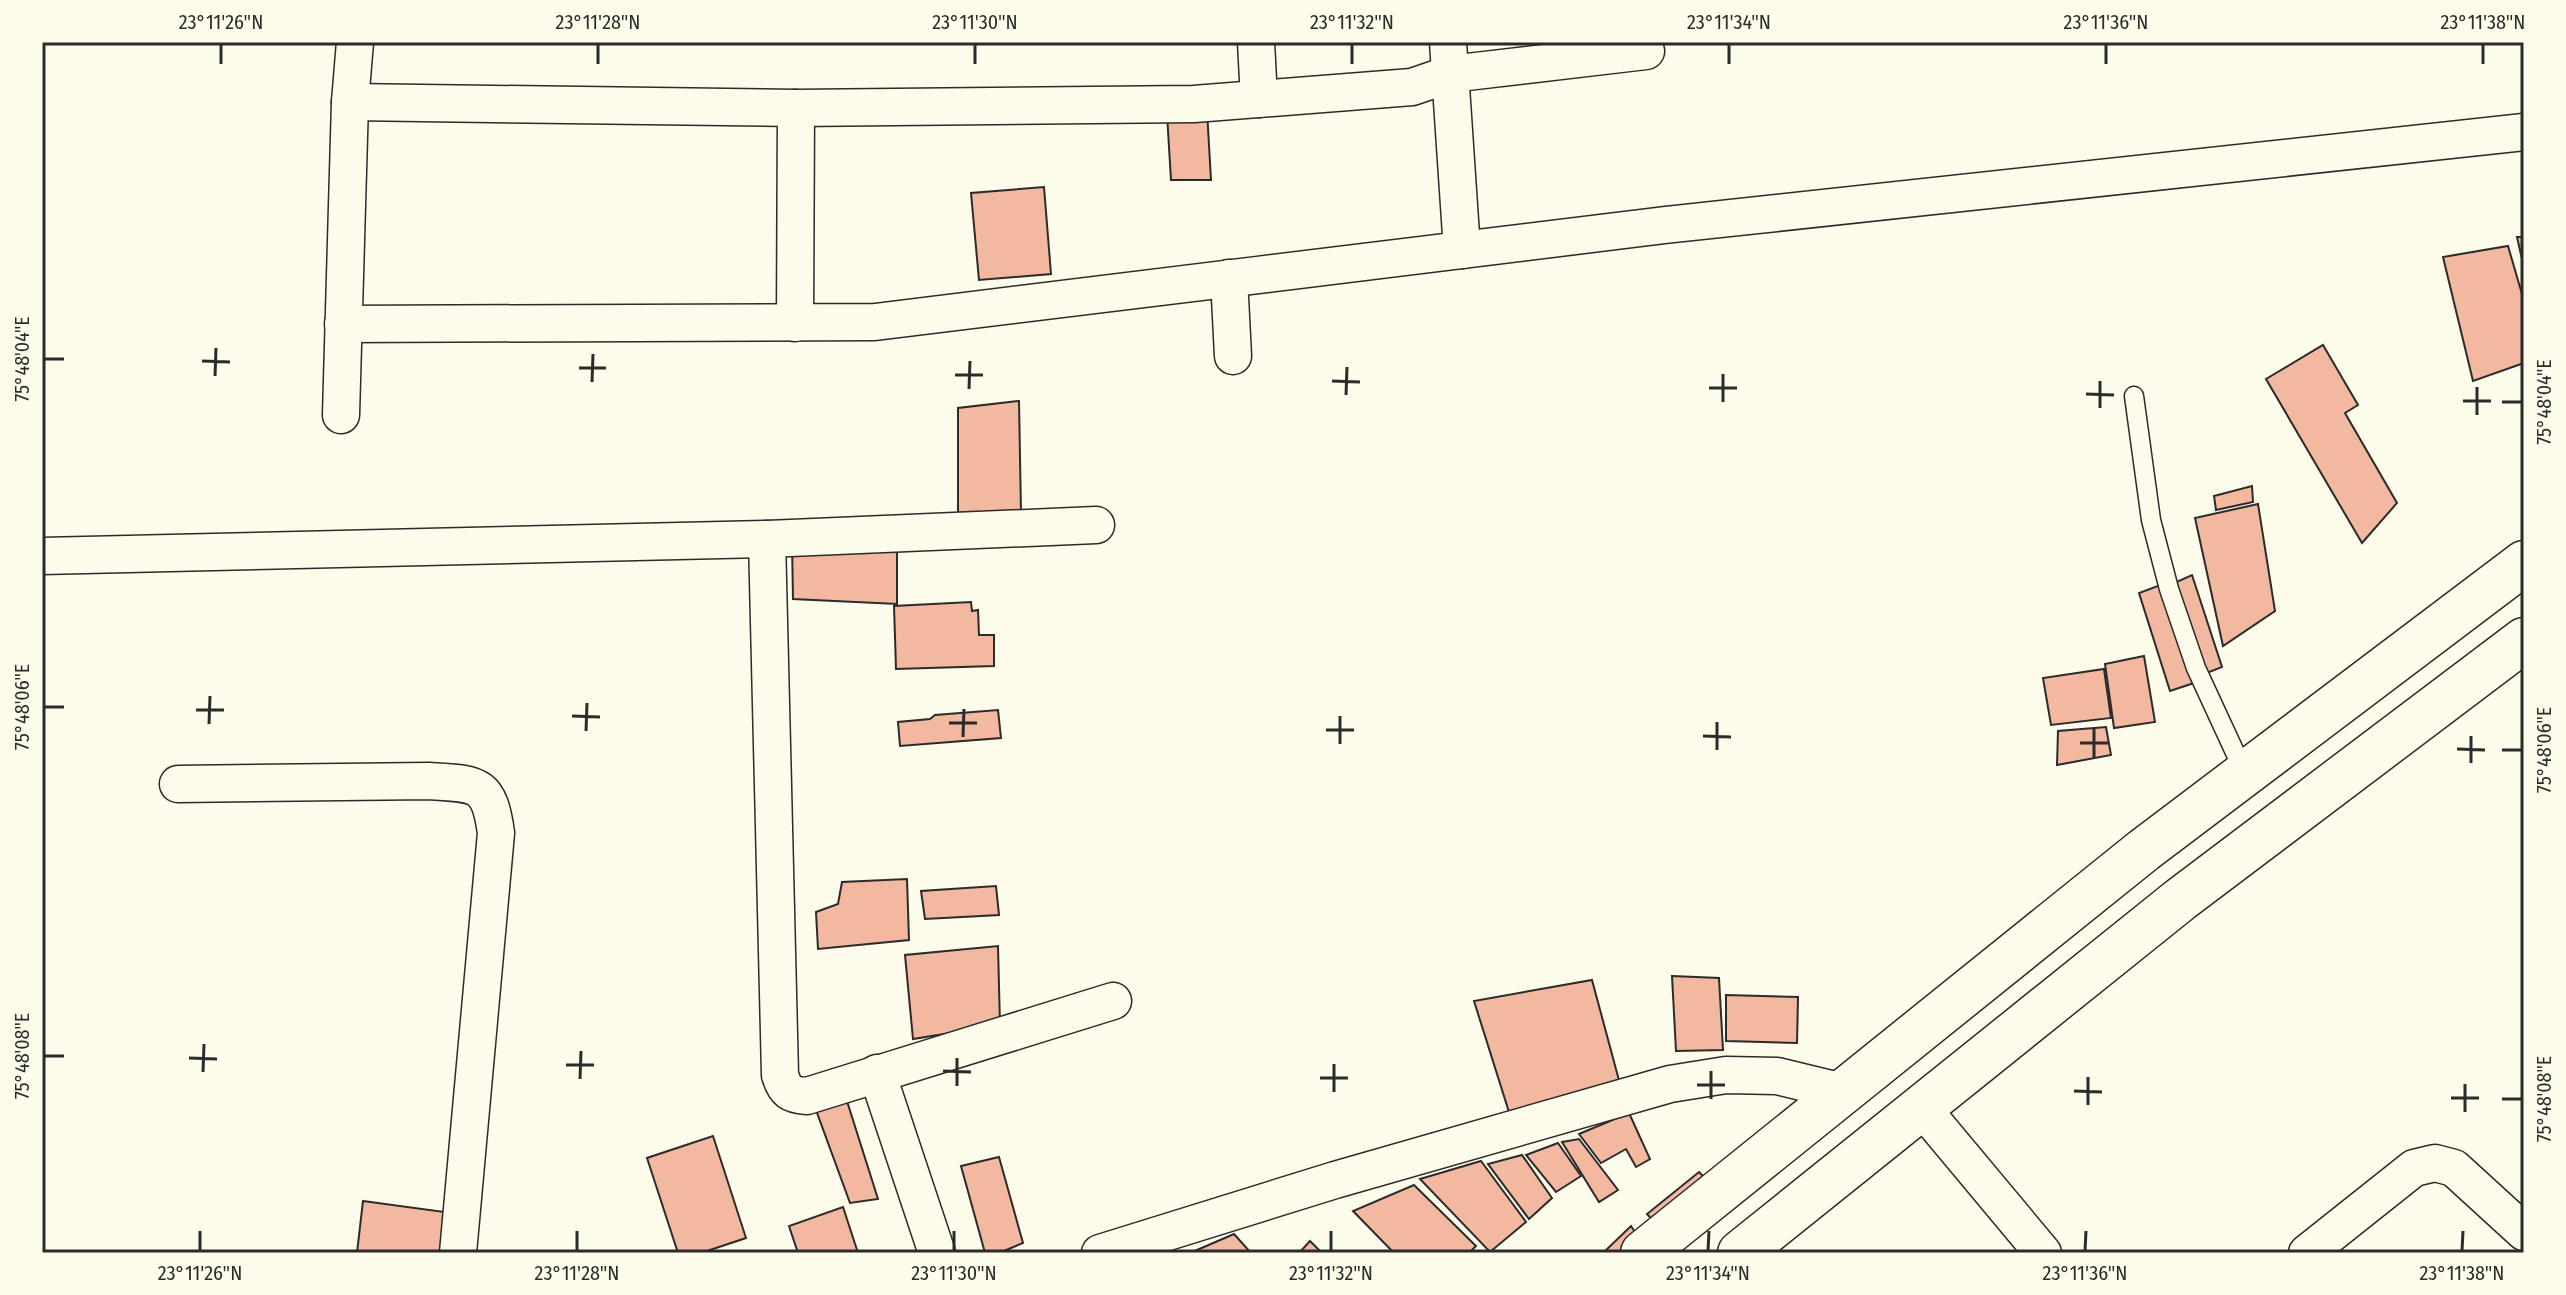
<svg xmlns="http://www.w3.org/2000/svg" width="2566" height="1295" viewBox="0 0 2566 1295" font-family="'Fira Sans Condensed',sans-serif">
<rect width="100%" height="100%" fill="#fdfbea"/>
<g fill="#f2b8a0" stroke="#2b2b2b" stroke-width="2">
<path d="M1207,110L1211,180H1171L1167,114Z"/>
<path d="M1044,187L1051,274L979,280L971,193Z"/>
<path d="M2517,237H2524V268Z"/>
<path d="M2508,246L2524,301V363L2473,381L2443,257Z"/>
<path d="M2323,345L2358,405L2345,413L2397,503L2362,543L2266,379Z"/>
<path d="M1019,401L1021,512L958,520V408Z"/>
<path d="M2252,486L2253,502L2216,510L2214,496Z"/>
<path d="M2258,504L2275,611L2223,646L2195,518Z"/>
<path d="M897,539V604L793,599L792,542Z"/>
<path d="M2192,575L2222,667L2202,675L2172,584Z"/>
<path d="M2163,584L2197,682L2170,691L2139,593Z"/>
<path d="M971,602L972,611L978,610L979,635H994V666L896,669L894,606Z"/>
<path d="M2144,656L2155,722L2114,728L2105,664Z"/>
<path d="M2104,669L2111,718L2051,725L2043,678Z"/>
<path d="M998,710L1001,738L900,746L898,722L930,719L935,715Z"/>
<path d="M2106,727L2111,755L2057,765L2058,731Z"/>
<path d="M907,879L909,940L818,949L816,912L838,904L842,882Z"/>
<path d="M996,886L999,915L925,919L921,891Z"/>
<path d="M998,946L1000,1025L913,1039L905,955Z"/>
<path d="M1672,976L1719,978L1723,1050L1676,1051Z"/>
<path d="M1592,980L1620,1084L1509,1112L1474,1001Z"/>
<path d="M1726,995L1798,997L1797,1043L1726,1041Z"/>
<path d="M846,1098L878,1199L850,1203L816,1110Z"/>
<path d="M1629,1113L1650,1159L1636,1167L1626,1149L1601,1163L1579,1134Z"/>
<path d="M713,1136L746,1238L701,1253H678L647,1158Z"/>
<path d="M1579,1139L1618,1190L1599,1202L1562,1142Z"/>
<path d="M1558,1143L1581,1176L1556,1192L1526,1155Z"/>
<path d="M1522,1155L1552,1198L1529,1219L1488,1164Z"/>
<path d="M999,1157L1023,1243L999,1253H985L961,1166Z"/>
<path d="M1481,1161L1526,1222L1490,1252L1420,1179Z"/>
<path d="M1699,1172L1710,1183L1657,1225L1647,1214Z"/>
<path d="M1414,1185L1476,1246L1469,1253H1394L1353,1211Z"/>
<path d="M363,1201L452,1213L448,1253H357Z"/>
<path d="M843,1207L858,1253H798L789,1226Z"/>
<path d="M1631,1226L1641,1241L1625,1253H1603Z"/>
<path d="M1234,1234L1251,1253H1190Z"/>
<path d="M1310,1241L1322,1253H1299Z"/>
</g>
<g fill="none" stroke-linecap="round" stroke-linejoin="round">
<defs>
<path id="lane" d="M2134,396L2151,520L2169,589L2196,668L2245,774"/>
<g id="street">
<path d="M1256,42L1259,99"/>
<path d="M1448,42L1462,250"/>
<path d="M350,102L796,108L1194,104L1412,87L1450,74L1646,51"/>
<path d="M1229,278L1233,356"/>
<path d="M795,323L796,108"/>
<path d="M343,324L875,322L1665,225L2524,132"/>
<path d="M341,415L350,102L355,42"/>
<path d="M767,539L780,1075C785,1092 791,1095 807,1096L1113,1001"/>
<path d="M42,556L767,539L1096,525"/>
<path d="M178,784L429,781C478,784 489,782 496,833L458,1253"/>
<path d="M877,1073L937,1253"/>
<path d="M1922,1108L2043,1253"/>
<path d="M1100,1253L1335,1180L1670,1084L1726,1075L1777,1076L1843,1092"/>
<path d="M2307,1253L2414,1168L2435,1163L2454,1168L2524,1232"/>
</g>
<g id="primary">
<path d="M1643,1253L2144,850L2524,563"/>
<path d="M1740,1253L2181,899L2524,640"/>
</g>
</defs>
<use href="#lane" stroke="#2b2b2b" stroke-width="21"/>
<use href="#street" stroke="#2b2b2b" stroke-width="39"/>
<use href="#primary" stroke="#2b2b2b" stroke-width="47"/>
<use href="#lane" stroke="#fdfbea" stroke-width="18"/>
<use href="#street" stroke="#fdfbea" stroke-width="36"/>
<use href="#primary" stroke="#fdfbea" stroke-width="44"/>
</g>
<path fill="none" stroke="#2b2b2b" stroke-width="3" d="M221,64V44M598,64V44M975,64V44M1352,64V44M1729,64V44M2106,64V44M2483,64V44M44,359H64M202,361L230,362M579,368H606M955,375H983M215,376L216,348M1332,381L1360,382M592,382L593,354M1709,388H1737M969,389L970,361M2086,394L2114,395M1346,395L1347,367M2463,401H2491M1723,402V374M2502,402H2522M2100,408V381M2477,415V387M44,707H64M196,710H224M572,716L600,717M949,723H977M209,724L210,696M1326,730H1354M586,731L587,703M1703,736L1731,737M963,737L964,709M2080,743H2108M1340,744V716M2457,749L2485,750M1717,750V722M2502,750H2522M2094,757V729M2471,763V736M44,1056H64M189,1058L217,1059M566,1065H594M943,1071L971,1072M203,1072L204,1044M1320,1078H1348M580,1079L581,1051M1697,1085H1725M957,1086V1058M2074,1091L2102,1092M1334,1092V1064M2451,1098H2479M1711,1099V1071M2502,1099H2522M2088,1105V1077M2465,1112V1084M200,1251V1231M577,1251V1231M954,1251V1231M1331,1251V1231M1708,1251L1709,1231M2085,1251L2086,1231M2462,1251L2463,1231"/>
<rect width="2566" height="1295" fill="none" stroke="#fdfbea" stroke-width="88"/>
<rect x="44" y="44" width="2478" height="1207" fill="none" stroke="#2b2b2b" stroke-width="3"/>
<g font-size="20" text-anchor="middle" fill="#2b2b2b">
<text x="221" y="29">23°11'26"N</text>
<text x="598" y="29">23°11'28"N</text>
<text x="975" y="29">23°11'30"N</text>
<text x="1352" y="29">23°11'32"N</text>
<text x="1729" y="29">23°11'34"N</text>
<text x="2106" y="29">23°11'36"N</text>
<text x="2483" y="29">23°11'38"N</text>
<text transform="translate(22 359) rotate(-90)" y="7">75°48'04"E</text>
<text transform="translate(2544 402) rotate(-90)" y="7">75°48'04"E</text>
<text transform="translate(22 707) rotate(-90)" y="7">75°48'06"E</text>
<text transform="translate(2544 750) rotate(-90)" y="7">75°48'06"E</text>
<text transform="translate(22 1056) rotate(-90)" y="7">75°48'08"E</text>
<text transform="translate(2544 1099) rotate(-90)" y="7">75°48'08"E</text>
<text x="200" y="1280">23°11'26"N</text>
<text x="577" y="1280">23°11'28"N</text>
<text x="954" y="1280">23°11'30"N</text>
<text x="1331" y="1280">23°11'32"N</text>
<text x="1708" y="1280">23°11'34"N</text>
<text x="2085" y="1280">23°11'36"N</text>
<text x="2462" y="1280">23°11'38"N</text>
</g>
</svg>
